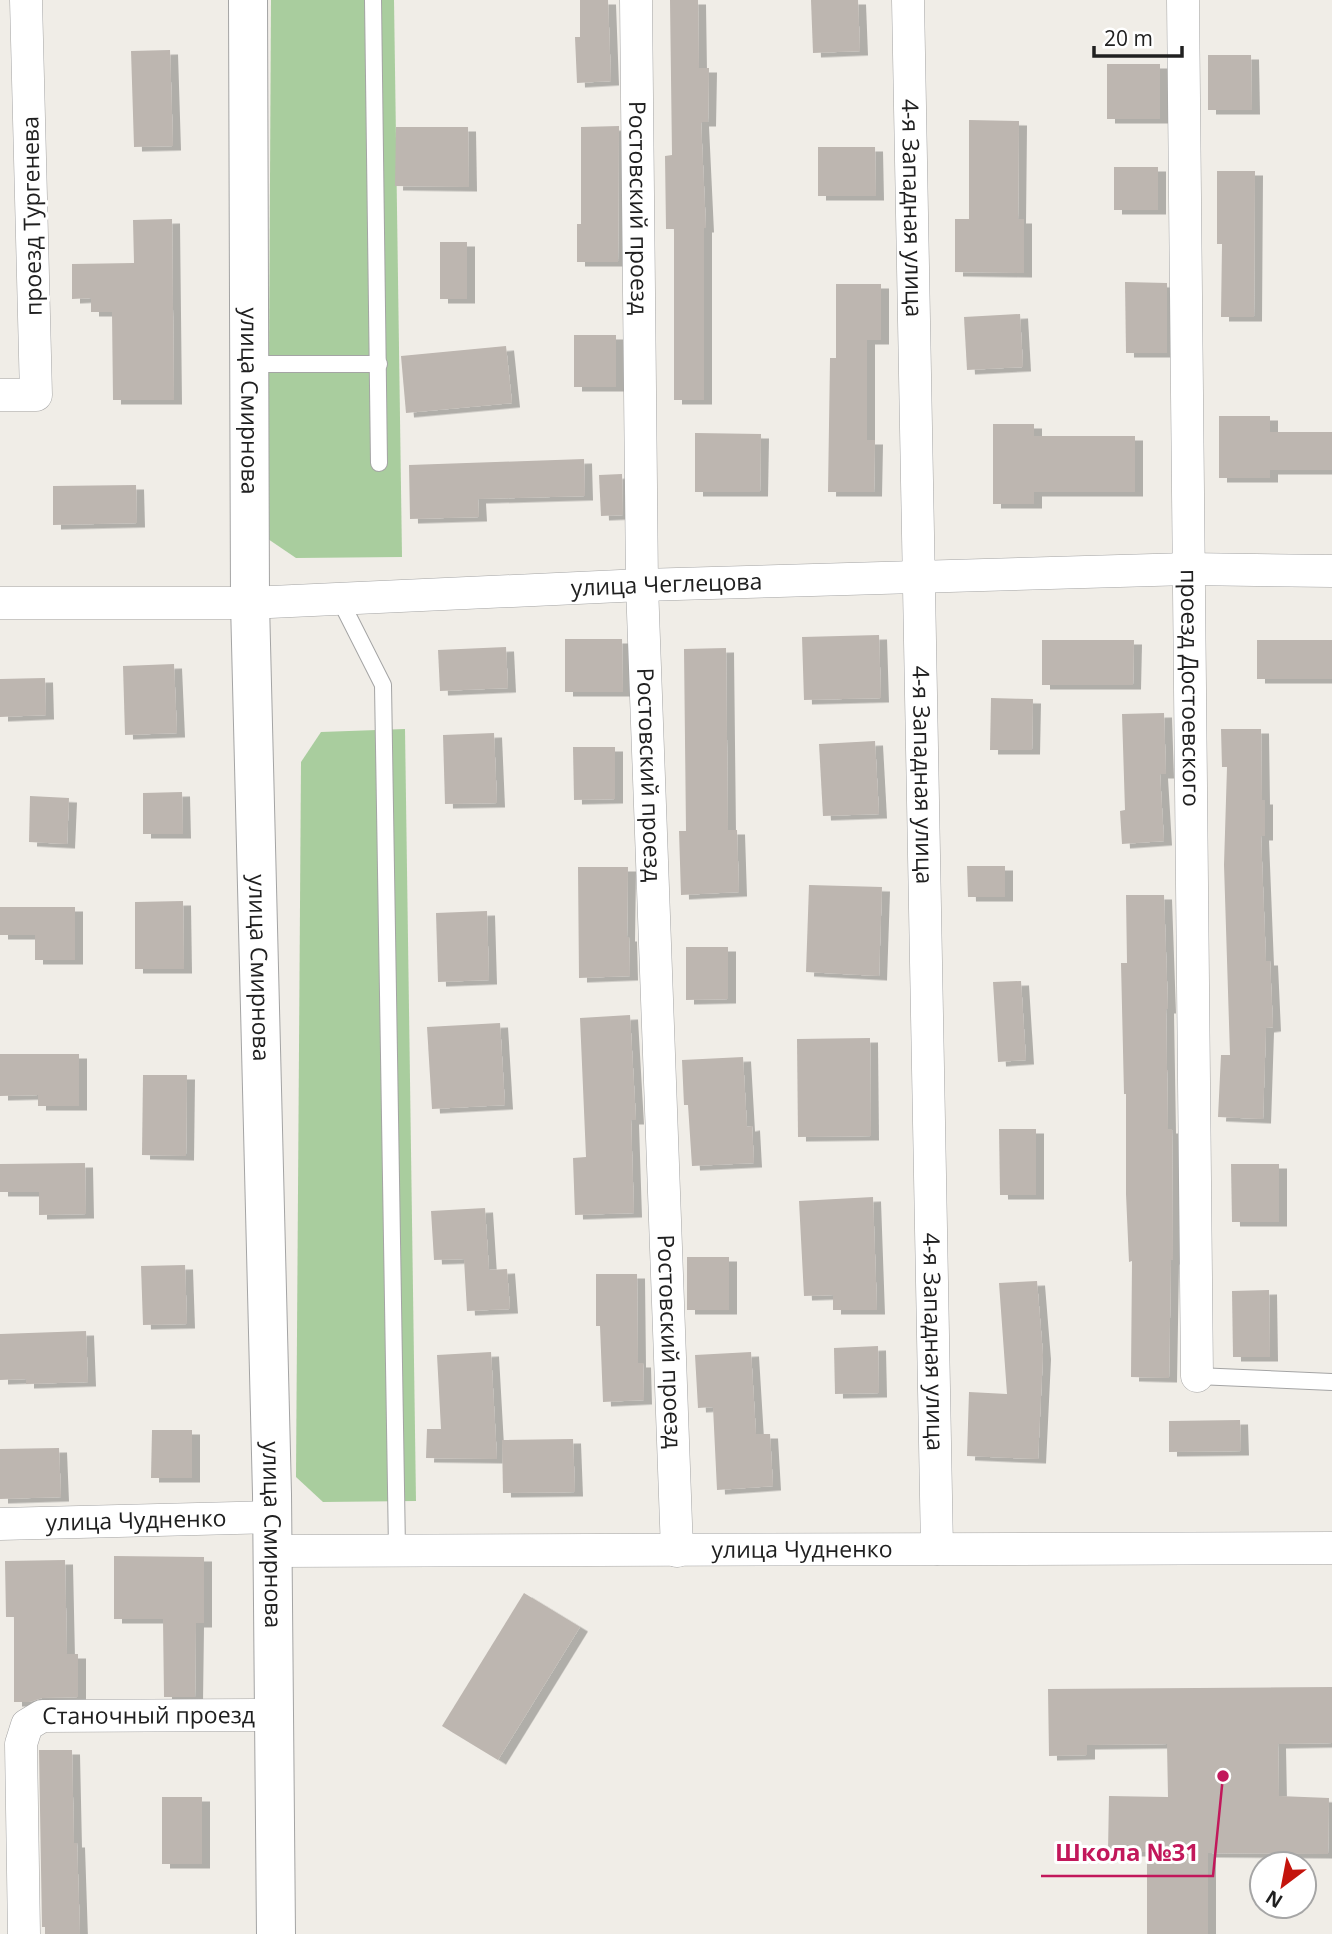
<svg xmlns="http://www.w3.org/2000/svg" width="1332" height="1934" viewBox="0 0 1332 1934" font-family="'Open Sans',sans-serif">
<defs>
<filter id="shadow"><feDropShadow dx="8" dy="4.5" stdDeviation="0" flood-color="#0004"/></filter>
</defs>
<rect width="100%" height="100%" fill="#f0ede7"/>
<g fill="#a9cd9e">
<path d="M271,0H394L402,557L296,558L268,539Z"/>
<path d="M405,729L416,1501L323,1502L296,1477L301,762L321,732Z"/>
</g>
<g fill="#bdb6b0" filter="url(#shadow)">
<path d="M580,0H608L611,81L577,83L575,37H580Z"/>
<path d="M670,0H698L699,68H709L708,122H701L706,228H704V400H674V229H666L665,156L672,155Z"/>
<path d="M811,0H858L860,51L813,53Z"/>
<path d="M170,50L173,146L134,147L131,51Z"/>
<path d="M1208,55H1251L1252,110H1208Z"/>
<rect x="1107" y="64" width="53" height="55"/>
<path d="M969,120L1019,121L1018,219H1024V273L955,272V219H969Z"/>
<path d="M619,126L618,262H577V224H581V127Z"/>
<path d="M396,127H468L469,187L395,186Z"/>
<path d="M818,147H875L876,196H818Z"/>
<rect x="1114" y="167" width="44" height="43"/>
<path d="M1217,171H1255L1254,317H1221L1222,244H1217Z"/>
<path d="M172,219L174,400H113L112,312H91V298L72,299V264L134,263L133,220Z"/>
<rect x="440" y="242" width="27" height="57"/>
<path d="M1125,282L1167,283V353H1126Z"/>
<path d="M836,284H881V340H867V440H875L874,492H828L830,358H836Z"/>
<path d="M1020,314L1023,367L967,370L964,317Z"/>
<rect x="574" y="335" width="42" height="52"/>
<path d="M506,346L512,403L406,413L401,356Z"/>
<path d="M1219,416H1270V432H1332V470H1270V478H1219Z"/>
<path d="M993,424H1034V436H1135V492H1034V504H993Z"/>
<path d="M695,433L761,434L760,492H695Z"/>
<path d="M584,459L585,496L478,499L479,517L410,519L409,465Z"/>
<path d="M622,474L623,515L601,516L599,475Z"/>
<path d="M136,485L137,523L53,525V486Z"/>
<path d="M879,635L881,698L804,700L802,637Z"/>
<path d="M565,639H622L623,692H565Z"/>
<path d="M1042,640H1134L1133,685H1042Z"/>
<rect x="1257" y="640" width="75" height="39"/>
<path d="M506,647L508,688L440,691L438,650Z"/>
<path d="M726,648L728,830H737L739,892L681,895L679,831H686L684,649Z"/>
<path d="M174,664L177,733L125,735L123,666Z"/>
<path d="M45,678L46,715L0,717V679Z"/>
<path d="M991,698L1033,699L1032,750H990Z"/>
<path d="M1164,713L1166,774H1160L1164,841L1122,844L1120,811L1125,810L1122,714Z"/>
<path d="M1221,729H1261L1262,800H1265V836H1261L1266,961H1270L1273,1027L1266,1028L1263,1119L1218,1117L1221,1055H1230L1224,865L1227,767H1222Z"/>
<path d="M494,733L497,803L445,804L443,735Z"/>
<path d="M875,741L879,814L823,816L819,744Z"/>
<path d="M573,747H615V799L574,800Z"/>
<path d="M182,792L183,834H143V793Z"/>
<path d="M30,796L69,798L67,844L29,842Z"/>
<path d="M967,866H1005V897H968Z"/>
<path d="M578,867H628L627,937H629L630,976L579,978Z"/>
<path d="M809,885L882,887L879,976L806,972Z"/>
<path d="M1126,895H1164L1168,1009H1166L1168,1129H1172L1173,1260H1171L1169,1378L1131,1377L1132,1261L1129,1262L1126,1194V1094H1124L1121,963H1127Z"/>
<path d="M183,901L184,969H135V902Z"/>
<path d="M0,907H75V960H35V935H0Z"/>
<path d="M487,911L489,980L438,982L436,913Z"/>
<path d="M686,947H728V999L686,1000Z"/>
<path d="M1021,981L1026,1060L998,1062L993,982Z"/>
<path d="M630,1015L636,1120H631L634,1213L575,1215L573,1158L586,1157L580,1018Z"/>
<path d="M500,1023L505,1105L432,1109L427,1027Z"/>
<path d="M870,1038L871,1136L798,1137L797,1039Z"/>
<path d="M0,1054H79V1106H38V1095L0,1096Z"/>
<path d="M743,1057L747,1127L752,1126L754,1163L692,1166L688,1105H684L682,1060Z"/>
<path d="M143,1075H187L186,1156L142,1155Z"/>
<path d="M999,1129H1036V1195H1000Z"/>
<path d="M85,1163L86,1214L39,1215V1192H0V1164Z"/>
<path d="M1231,1164H1279V1222H1232Z"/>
<path d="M873,1197L877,1310H833V1295L804,1296L799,1201Z"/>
<path d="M485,1208L489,1270L507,1269L510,1309L467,1311L464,1259L434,1260L431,1211Z"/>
<rect x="687" y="1257" width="42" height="53"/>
<path d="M185,1265L187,1324L143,1325L141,1266Z"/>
<path d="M596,1274H637L638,1363H643L644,1400L603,1402L600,1326H596Z"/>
<path d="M1037,1281L1043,1355L1038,1459L967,1456L969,1392L1007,1394L999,1283Z"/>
<path d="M1269,1290L1270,1357H1233L1232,1291Z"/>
<path d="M86,1331L88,1382L26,1384V1379L0,1380V1334Z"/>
<path d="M878,1346L879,1393L835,1394L834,1348Z"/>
<path d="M491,1352L497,1459L426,1458L427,1429H441L437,1355Z"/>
<path d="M751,1352L756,1434H770L773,1486L717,1490L713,1407L698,1408L695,1355Z"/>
<path d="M1240,1420L1241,1451L1169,1452V1421Z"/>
<path d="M152,1430H192V1478H151Z"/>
<path d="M573,1439L575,1492L503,1493L502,1440Z"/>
<path d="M59,1448L61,1497L0,1499V1449Z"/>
<path d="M114,1556L204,1557V1623H196L195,1697H164L163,1619H114Z"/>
<path d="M65,1560L67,1654H78V1697L42,1698L29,1702H14V1617H6L5,1561Z"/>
<path d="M524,1593L580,1627L498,1760L442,1726Z"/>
<path d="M1332,1687V1743L1278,1744L1279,1796L1329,1798L1328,1854L1208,1853V1934H1147V1852H1108L1109,1796L1168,1797L1167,1744L1087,1745V1755L1049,1756L1048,1689Z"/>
<path d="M39,1750H72L74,1843H77L80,1934H45V1927H42Z"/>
<rect x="162" y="1797" width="40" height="67"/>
</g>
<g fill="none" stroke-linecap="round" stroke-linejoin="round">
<defs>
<g id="service">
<path d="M373,0L379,463"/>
<path d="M249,364H379"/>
<path d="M340,600L383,685L397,1550"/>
<path d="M1197,1376L1332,1382"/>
</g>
<g id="minor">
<path id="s1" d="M636,0L642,585L677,1551"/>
<path id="s2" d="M908,0L937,1549"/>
<path id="s3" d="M1183,0L1197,1376"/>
<path d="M0,395H36L26,0"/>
<path id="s4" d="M0,603H250L642,585L1188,569L1332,571"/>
<path id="s5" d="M0,1524L272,1517"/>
<path id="s6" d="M272,1551L1332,1548"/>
<path id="s7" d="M24,1934L21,1744L27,1725L42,1716L274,1715"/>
</g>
<g id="tertiary">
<path id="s8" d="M248,0L250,603L272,1494L276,1934"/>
</g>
</defs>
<use href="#service" stroke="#a4a4a4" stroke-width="18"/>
<use href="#minor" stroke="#a4a4a4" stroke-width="33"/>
<use href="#tertiary" stroke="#a4a4a4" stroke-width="40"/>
<use href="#service" stroke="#fff" stroke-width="16"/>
<use href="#minor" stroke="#fff" stroke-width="32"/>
<use href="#tertiary" stroke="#fff" stroke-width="38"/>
</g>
<g text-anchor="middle" stroke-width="6" stroke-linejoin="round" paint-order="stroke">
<g font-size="23" fill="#202020" stroke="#fff">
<text dy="8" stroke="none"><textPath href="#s2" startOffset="208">4-я Западная улица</textPath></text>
<text dy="8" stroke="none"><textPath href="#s1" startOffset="208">Ростовский проезд</textPath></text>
<text transform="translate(32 216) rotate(-91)" y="8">проезд Тургенева</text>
<text dy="8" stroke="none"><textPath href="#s8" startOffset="401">улица Смирнова</textPath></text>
<text dy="8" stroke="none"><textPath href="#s4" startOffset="667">улица Чеглецова</textPath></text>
<text dy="8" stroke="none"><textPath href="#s3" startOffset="688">проезд Достоевского</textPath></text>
<text dy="8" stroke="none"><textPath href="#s2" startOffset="775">4-я Западная улица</textPath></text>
<text dy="8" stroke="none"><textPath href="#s1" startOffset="775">Ростовский проезд</textPath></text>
<text dy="8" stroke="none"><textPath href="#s8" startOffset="968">улица Смирнова</textPath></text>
<text dy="8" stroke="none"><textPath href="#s1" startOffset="1342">Ростовский проезд</textPath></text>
<text dy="8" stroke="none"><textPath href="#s2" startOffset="1342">4-я Западная улица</textPath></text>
<text dy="8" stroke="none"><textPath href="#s5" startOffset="136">улица Чудненко</textPath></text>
<text dy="8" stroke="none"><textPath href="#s8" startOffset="1535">улица Смирнова</textPath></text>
<text dy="8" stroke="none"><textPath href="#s6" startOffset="530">улица Чудненко</textPath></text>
<text dy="8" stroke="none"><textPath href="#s7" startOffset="334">Станочный проезд</textPath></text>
</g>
</g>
<path fill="none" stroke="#c2185b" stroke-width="2.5" d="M1223 1776L1213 1876H1041"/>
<circle fill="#c2185b" stroke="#fff" stroke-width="2.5" cx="1223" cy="1776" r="7"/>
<g font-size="24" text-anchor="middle" font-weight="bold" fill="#c2185b" stroke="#fff" stroke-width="6" stroke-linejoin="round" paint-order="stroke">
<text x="1127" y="1861">Школа №31</text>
</g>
<g transform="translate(1283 1885) rotate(212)"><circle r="33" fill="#ffffff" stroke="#a6a6a6" stroke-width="2"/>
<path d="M0-5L12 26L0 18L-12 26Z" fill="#c4140c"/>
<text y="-10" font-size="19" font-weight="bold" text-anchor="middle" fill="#202020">N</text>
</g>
<path d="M1094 46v10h88v-10" fill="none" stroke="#202020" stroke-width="3.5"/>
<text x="1104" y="46" font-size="21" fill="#202020" stroke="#ffffff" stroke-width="5" paint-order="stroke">20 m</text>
</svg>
